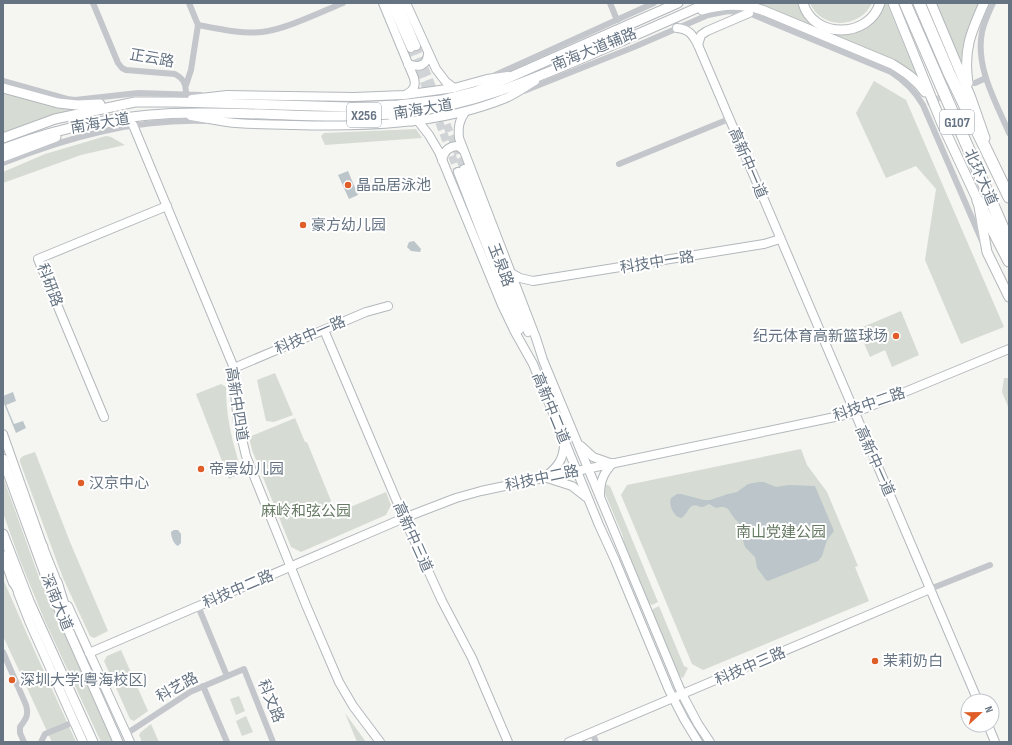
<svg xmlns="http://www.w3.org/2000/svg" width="1012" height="745" viewBox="0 0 1012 745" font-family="'Sofia Sans Condensed','Noto Sans SC',sans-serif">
<rect width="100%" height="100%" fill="#f5f5f2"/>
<g fill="#d6dcd3">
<path d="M759,3H797L805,17L816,27L860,30L873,23L878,18L884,3H887L905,47L919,79L889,59Z"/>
<path d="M810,3H872C860,29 821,30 810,3Z"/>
<path d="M934,3H979C967,28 962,40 961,68Z"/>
<path d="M874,81L906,100L1004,327L961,344L925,260L936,189L916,166L886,178L856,113Z"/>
<path d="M3,91L90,107L37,120L3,133Z"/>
<path d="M416,129L422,138L325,145L321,136L324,133Z"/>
<path d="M106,136L111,137L125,145L81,155L3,183V172L45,154Z"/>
<path d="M901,311L919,355L892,367L885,350L870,357L858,329Z"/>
<path d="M275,373L293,415L274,422L266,421L257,380Z"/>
<path d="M1004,378H1009V409L1002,392Z"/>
<path d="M221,384L226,387C226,415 231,436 239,463L233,465L237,475L229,479L196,394Z"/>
<path d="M295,418L305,442H307L336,513L386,492L391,505L386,515L301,552L291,547L252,450L249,437Z"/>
<path d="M801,449L807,465L827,492L858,566L855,567L869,601L703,670L692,664L621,495L627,485Z"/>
<path d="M35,452L70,542L108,631L94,638L90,636L63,578L20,462V459L23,456Z"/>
<path d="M3,477L40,580L114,742H101L44,619L19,558L3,513Z"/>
<path d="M605,484L610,486L658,602L652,605L648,603L627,553L622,534L604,491Z"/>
<path d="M3,579L27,634L76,742H52L9,649L3,636Z"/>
<path d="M659,606L684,666L688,668L683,678L679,676L652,612L653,609Z"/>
<path d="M121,650L148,711L134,721L130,719L104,661L107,656Z"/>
<path d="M239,696L245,711L236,715L230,699Z"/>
<path d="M345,713L366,742H357Z"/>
<path d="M246,716L253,732L242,736L236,721Z"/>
<path d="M151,724L159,742H142L139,735L141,732Z"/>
</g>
<g fill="#bbc5ca">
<path d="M348,171L358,195L349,199L338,175Z"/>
<path d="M414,241L421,249L420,252L411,251L407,247L409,242Z"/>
<path d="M13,392L16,401L6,405L14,424L23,421L26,428L16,433L3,401V396Z"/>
<path d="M759,482H764L776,487L789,485L815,486L834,531L827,540L822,556L818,561L768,581L766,580L757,568L755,557L745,547L743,541V527C741,525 739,523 736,520C728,512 730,504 716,508L709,504C706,505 704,507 702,507C698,507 697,504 692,506C687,509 687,515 681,518C674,517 668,505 671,498L677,494H681L704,500H710L728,494L737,492L748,484Z"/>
<path d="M174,530H178L181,534V543L178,546C174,545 171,537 171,532Z"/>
</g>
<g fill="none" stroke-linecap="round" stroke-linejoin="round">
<path stroke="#d1d4d6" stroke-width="6" stroke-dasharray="6 3" stroke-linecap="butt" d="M927,103L959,90"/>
<g stroke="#d1d4d6" stroke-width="8" stroke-dasharray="8 4" stroke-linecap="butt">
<path d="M416,46L464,169"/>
<path d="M411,48L430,98"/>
<path d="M435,111L458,172"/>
</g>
<defs>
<g id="secondary">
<path d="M383,3L414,78C416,86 414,90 407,94"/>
<path d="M391,3L411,48"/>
<path d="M398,3L416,46"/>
<path d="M406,3L436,69L446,82L454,88"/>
<path d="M677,28C689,29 693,35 698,45L978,701"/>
<path d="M698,45L701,35L707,31L749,13"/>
<path d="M408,64C419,68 427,66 428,54"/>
<path d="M192,99L227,95L354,97L404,95L454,88L487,79L508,76"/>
<path d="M465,112C459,121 458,127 459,138L536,338L543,360L682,694L698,724L710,742"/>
<path d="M191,116C203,118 215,120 227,122C249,125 272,124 294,125C365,127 439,125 506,98C516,94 526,86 535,81"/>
<path d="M418,121L429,135L439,152L502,305L515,332L533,364L599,525L615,560L669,690L684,719L698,742"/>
<path d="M133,125L234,368L236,377L235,393L238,422L246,456L306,605L339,682L353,706L380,742"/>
<path d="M442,160C444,151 449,146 458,146L463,150"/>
<path d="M464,169L513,298L528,332"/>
<path d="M458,172L519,330"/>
<path d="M511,273L520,278L533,281L764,244L780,239"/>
<path d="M324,330L404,518L442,601L472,658L508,742"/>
<path d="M234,368L366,312L388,306"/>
<path d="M104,417L38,259L167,206"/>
<path d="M3,434L43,547L59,587"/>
<path d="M581,446L593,457L610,463"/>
<path d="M545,477C557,468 564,459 564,444"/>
<path d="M547,478L572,486L586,497"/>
<path d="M600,495C600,482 603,473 613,463"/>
<path d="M3,555L13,583"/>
<path d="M18,593L29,621L83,742"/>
<path d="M68,606L130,742"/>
<path d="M89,653L404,518L456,498L481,491L854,413L1009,349"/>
<path d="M988,725L995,742"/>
<path d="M569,742L930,589"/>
</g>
<g id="primary">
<path d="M803,3C813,39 869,39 880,3"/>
<path d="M893,3L942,124L978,201L987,252L1009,297"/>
<path d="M931,3L971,98L985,138"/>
<path d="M702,10C722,4 742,3 762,10L892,64C905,72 916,79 925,92"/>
<path d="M968,83C963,50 971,32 984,3"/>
<path d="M3,88L58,103L77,105L100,104"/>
<path d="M392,116L412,121"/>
<path d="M3,138L55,119L135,102H175L349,107L376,106L398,105L441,100L477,91L497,83L678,3"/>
<path d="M3,149C65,125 130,113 197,113C267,112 339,121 409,112C472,105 529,81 587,56C627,39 668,21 708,3"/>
<path d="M3,157L56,137"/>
<path d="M3,459L52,593L118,742"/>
<path d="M33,530L43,547"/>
<path d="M3,534L29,601L93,742"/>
<path d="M12,578L22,598"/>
<path d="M57,582L68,617"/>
</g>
<g id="highway">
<path d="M905,3L1009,242"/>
<path d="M919,3L949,73L1009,197"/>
<path d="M978,201L1009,261"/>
</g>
</defs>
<use href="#secondary" stroke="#b3b8bc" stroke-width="10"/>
<use href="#primary" stroke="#b4b8bc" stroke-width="11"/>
<use href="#highway" stroke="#b4b7ba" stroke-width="13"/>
<g stroke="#c3c6ca" stroke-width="6">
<path d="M93,3L118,63L122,68L126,70L175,74C184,79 186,84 186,95"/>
<path d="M610,3L617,20"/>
<path d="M993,3C989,12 984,22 982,32C975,67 996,102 1009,133"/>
<path d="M198,25C219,29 241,34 262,32C284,30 321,12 343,3"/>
<path d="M493,76L654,3"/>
<path d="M3,81L67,99L75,100L138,93L201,95"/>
<path d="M975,83L986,78"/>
<path d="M186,85L191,70L198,25L189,3"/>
<path d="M524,91L634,47L708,15L728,11L749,13L891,72C905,81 915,91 923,105L982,241"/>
<path d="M3,163C68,137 134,119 205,121"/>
<path d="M619,164L729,119"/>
<path d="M930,589L990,565"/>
<path d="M198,606L227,676"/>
<path d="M3,652L26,705C29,715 26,719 20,727V733L24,742"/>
<path d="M203,686L227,742"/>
<path d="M592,732L596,742"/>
<path d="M126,734L190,692L244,669L273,742"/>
<path d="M41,742L45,734L74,722"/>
</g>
<use href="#secondary" stroke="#fff" stroke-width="8"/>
<use href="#primary" stroke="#fff" stroke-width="9"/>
<use href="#highway" stroke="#fff" stroke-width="11"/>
</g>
<g fill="#df5e28" stroke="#fff" stroke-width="1.5">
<circle cx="348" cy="185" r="4"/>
<circle cx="303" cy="225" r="4"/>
<circle cx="896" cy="336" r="4"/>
<circle cx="201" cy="469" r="4"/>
<circle cx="81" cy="483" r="4"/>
<circle cx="875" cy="661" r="4"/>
<circle cx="12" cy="680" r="4"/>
</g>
<g text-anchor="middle" stroke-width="4" stroke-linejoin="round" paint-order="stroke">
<g fill="#fff" stroke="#939da8" stroke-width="1">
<rect x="347" y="103" width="34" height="24" rx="3"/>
<rect x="940" y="110" width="34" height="24" rx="3"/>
</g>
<g font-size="14" font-weight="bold" fill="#657382">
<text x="364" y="120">X256</text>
<text x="957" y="127">G107</text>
</g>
<g font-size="15" fill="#657382" stroke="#fff">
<text transform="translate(594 49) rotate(-22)" y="5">南海大道辅路</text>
<text transform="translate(152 58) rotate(10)" y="5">正云路</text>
<text transform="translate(423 109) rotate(-9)" y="5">南海大道</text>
<text transform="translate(100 123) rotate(-9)" y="5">南海大道</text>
<text transform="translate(748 163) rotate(67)" y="5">高新中一道</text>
<text transform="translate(981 177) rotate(66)" y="5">北环大道</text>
<text transform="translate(657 262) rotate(-9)" y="5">科技中一路</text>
<text transform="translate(501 265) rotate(69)" y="5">玉泉路</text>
<text transform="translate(50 285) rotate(69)" y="5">科研路</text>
<text transform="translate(310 335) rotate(-23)" y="5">科技中一路</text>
<text transform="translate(237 404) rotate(81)" y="5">高新中四道</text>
<text transform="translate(869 404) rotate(-19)" y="5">科技中二路</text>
<text transform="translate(551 408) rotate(68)" y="5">高新中二道</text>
<text transform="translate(875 461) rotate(66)" y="5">高新中一道</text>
<text transform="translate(542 478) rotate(-12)" y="5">科技中二路</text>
<text transform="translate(413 537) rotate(66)" y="5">高新中三道</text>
<text transform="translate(238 589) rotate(-23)" y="5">科技中二路</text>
<text transform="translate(57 602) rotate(68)" y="5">深南大道</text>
<text transform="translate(750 666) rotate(-23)" y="5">科技中三路</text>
<text transform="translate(177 687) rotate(-29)" y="5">科艺路</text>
<text transform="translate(271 701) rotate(68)" y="5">科文路</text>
</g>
<g font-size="15" fill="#657382" stroke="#fff" text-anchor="start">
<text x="356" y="190">晶品居泳池</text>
<text x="311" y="230">豪方幼儿园</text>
<text x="888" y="341" text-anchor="end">纪元体育高新篮球场</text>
<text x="209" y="474">帝景幼儿园</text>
<text x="89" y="488">汉京中心</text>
<text x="883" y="666">茉莉奶白</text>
<text x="20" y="685">深圳大学(粤海校区)</text>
</g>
<g font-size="15" fill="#677a64" stroke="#fff">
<text x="306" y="516">麻岭和弦公园</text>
<text x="781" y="537">南山党建公园</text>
</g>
</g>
<rect width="1012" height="745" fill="none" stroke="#657382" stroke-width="8"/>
<g transform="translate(980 713) rotate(68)"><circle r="19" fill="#ffffff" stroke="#c1c7cd"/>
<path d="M0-3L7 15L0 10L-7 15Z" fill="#df5e28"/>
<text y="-6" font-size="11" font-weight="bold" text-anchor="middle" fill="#657382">N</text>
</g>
</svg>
